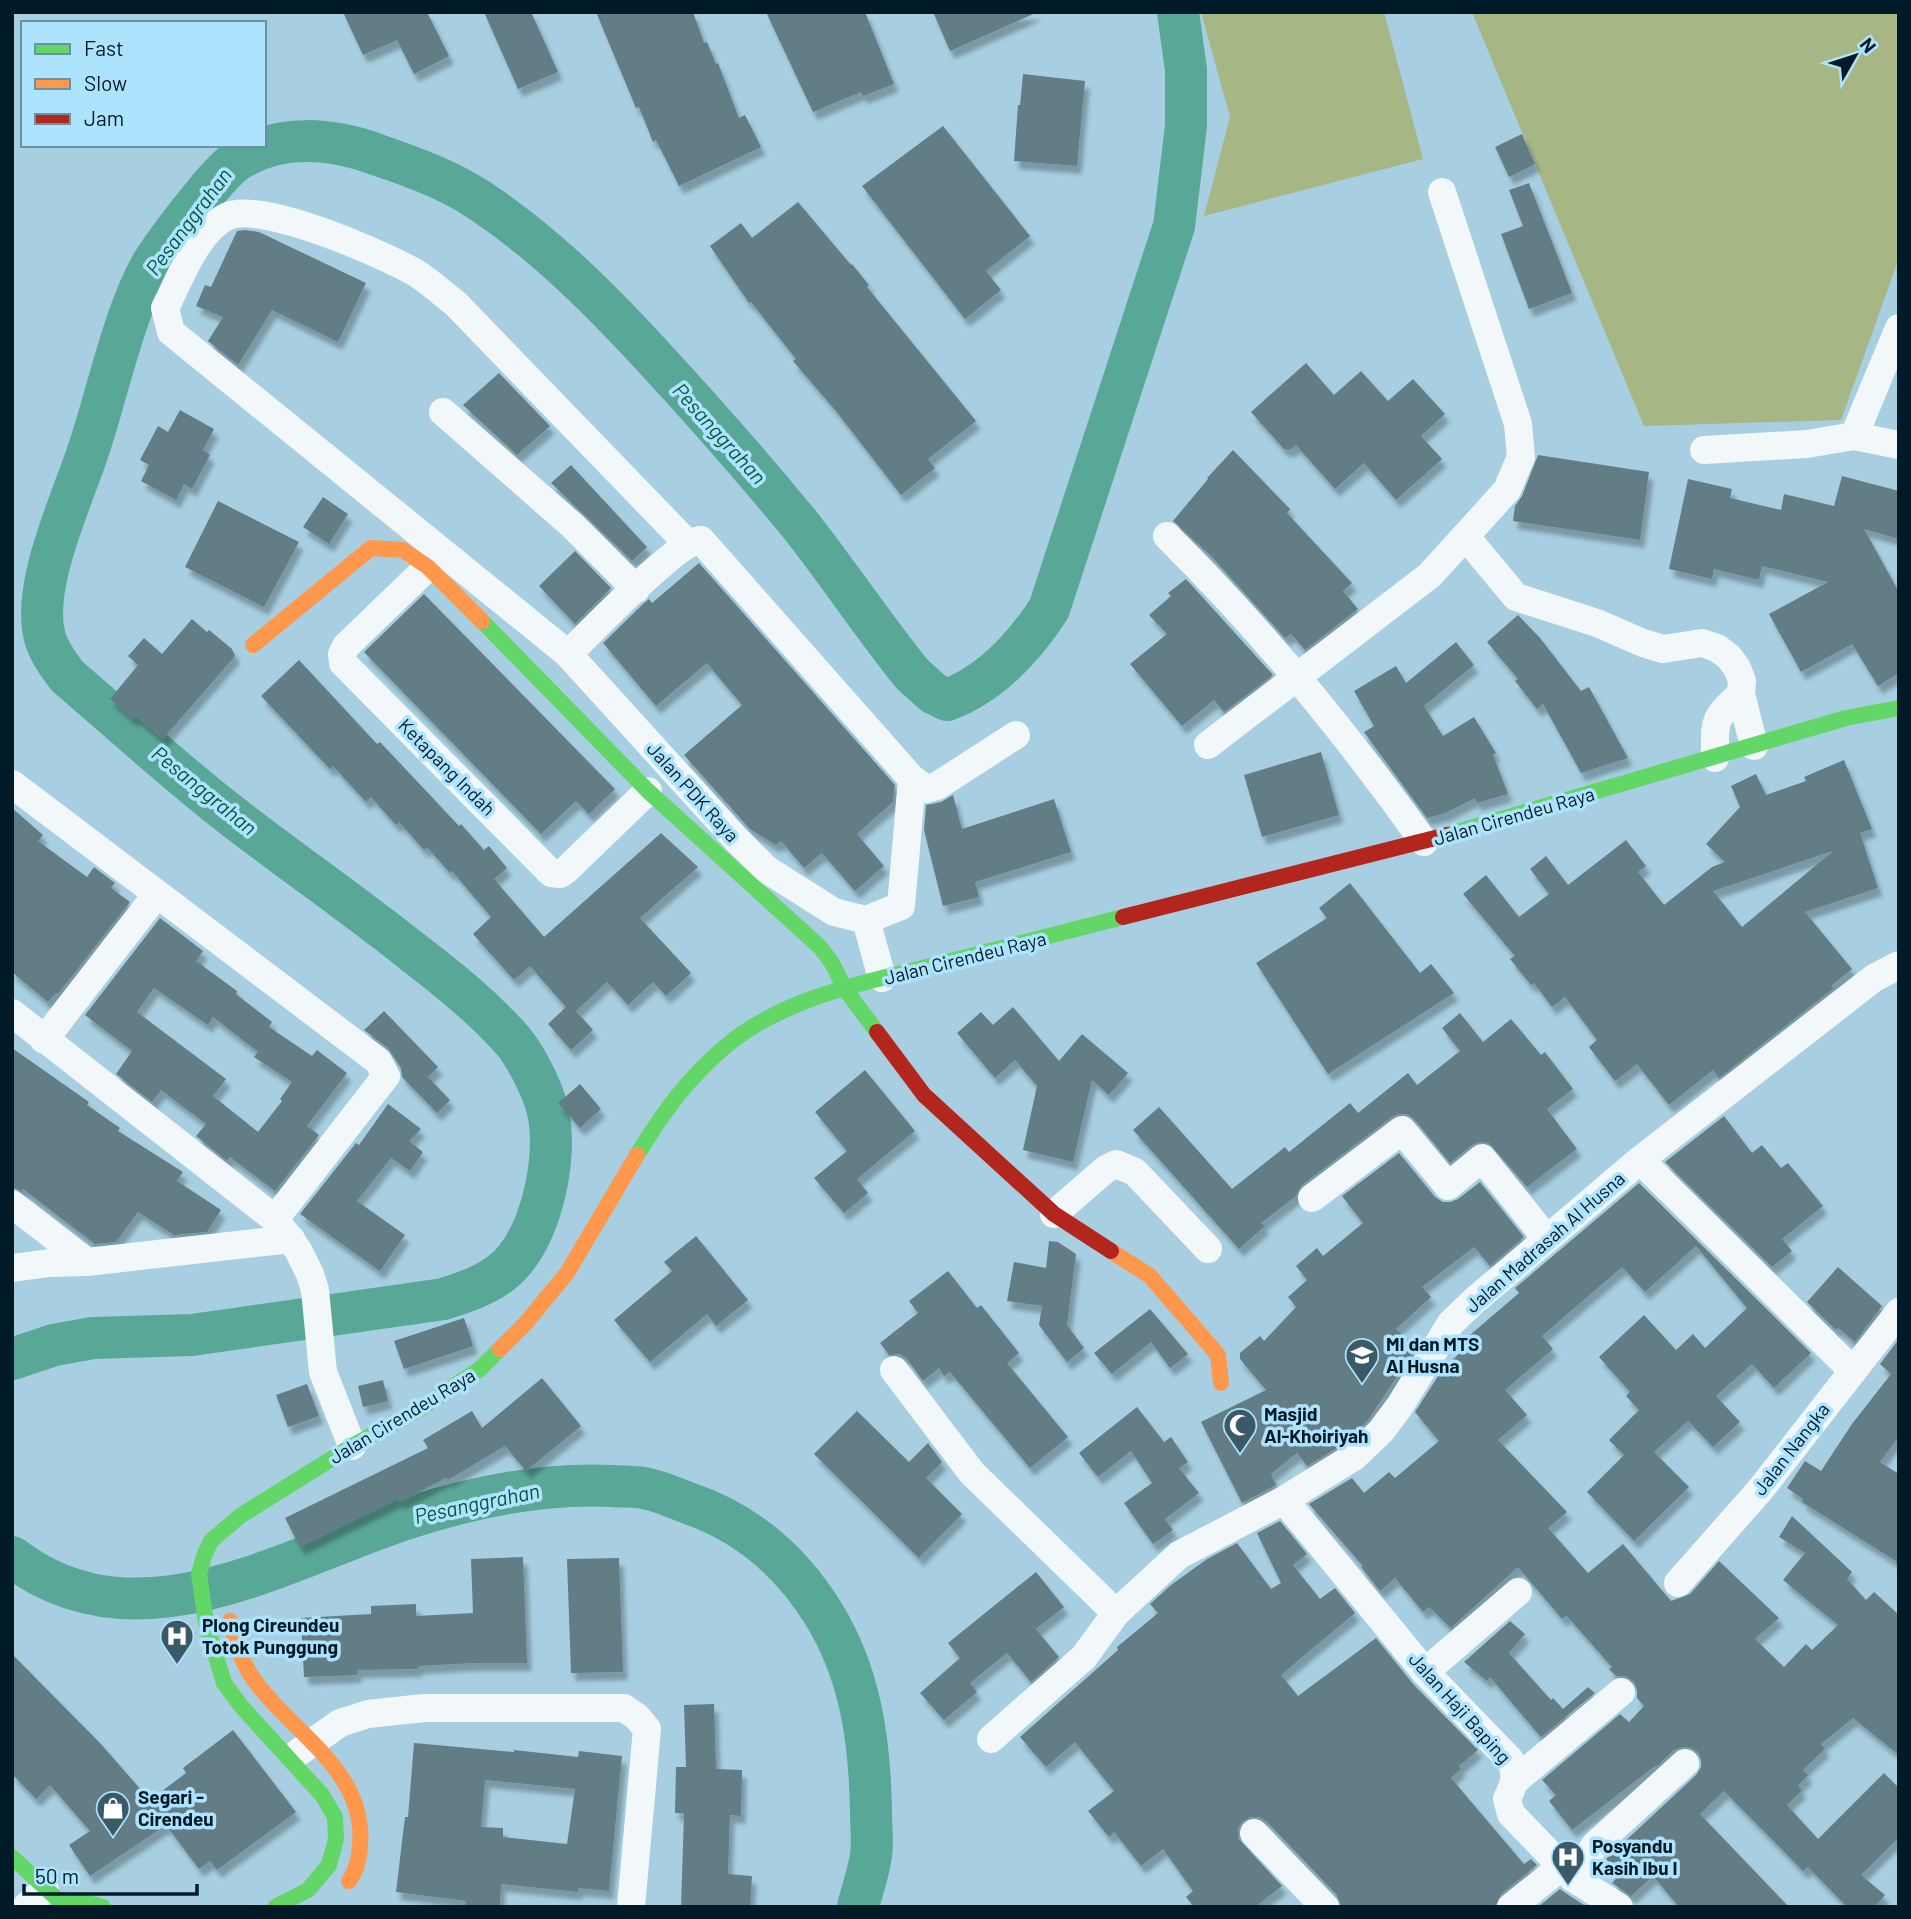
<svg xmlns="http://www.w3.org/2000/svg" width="1911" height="1919" viewBox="0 0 1911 1919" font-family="Barlow,sans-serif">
<defs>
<filter id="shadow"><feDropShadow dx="4.5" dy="8" stdDeviation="2" flood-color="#0004"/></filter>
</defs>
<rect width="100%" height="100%" fill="#a7cfe1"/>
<g fill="#a6b685">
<path d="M1201,12H1384L1423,159L1204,216L1230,117Z"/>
<path d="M1472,12H1899V258L1841,420L1644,426Z"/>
</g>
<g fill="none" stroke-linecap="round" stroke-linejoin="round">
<g stroke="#59a897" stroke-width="42">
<path d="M12,1359L54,1345L93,1338L192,1335L444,1299C464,1292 484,1286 501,1273C540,1243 557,1163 549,1117C546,1095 527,1058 513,1041C484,1008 449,980 414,953C355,906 293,863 232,816C175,772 122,723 67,676C58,664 49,652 45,638C30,583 76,493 92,439C109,386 125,311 152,264C165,243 180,224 196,204C208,190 221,172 236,161C279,133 332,138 378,155C413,167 449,180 479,200C541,241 595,294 645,348C698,405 751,465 801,526C839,574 873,626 912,674L933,693L947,700C991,684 1024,647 1049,609L1174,226L1186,126V70L1178,12"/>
<path d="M12,1557C135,1651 278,1562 402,1520C469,1498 542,1482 613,1486C624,1487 637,1486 648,1489C662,1492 675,1498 688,1503C747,1523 790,1560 823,1613C861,1674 870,1742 871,1813C871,1827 873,1841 871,1855C869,1872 862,1890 858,1907"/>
</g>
</g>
<g fill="#647d86" fill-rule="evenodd" filter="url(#shadow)">
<path d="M343,12H427L449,56L414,74L397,40L363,55Z"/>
<path d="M484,12H531L558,72L518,89Z"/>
<path d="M596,12H693L704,43L707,42L716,64L718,63L739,118L745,115L761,147L679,186L656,140L653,142L639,107L636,108Z"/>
<path d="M766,12H865L894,84L863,96L861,92L813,112Z"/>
<path d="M933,12H1038L950,51Z"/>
<path d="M1023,74L1085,81L1077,166L1014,161L1018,105H1020Z"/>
<path d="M943,126L1030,236L986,271L1001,290L965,319L862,186Z"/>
<path d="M1522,134L1535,164L1509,177L1495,147Z"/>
<path d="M1529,183L1572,293L1529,309L1501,234L1523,226L1509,190Z"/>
<path d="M798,202L851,265L852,264L869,285L867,287L976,421L928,459L935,468L901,495L836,411L793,361L796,359L751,302L749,303L710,246L741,223L752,238Z"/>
<path d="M245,230L259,232L366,283L338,342L272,310L238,365L208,341L223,317L196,306L205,285L211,287L237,231Z"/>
<path d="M1306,363L1334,395L1361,371L1388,401L1413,379L1445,414L1421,436L1442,459L1396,500L1364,463L1335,489L1296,445L1291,449H1284L1251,412Z"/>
<path d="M499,373L550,426L517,455L463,405Z"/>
<path d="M180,410L214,429L203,450L210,455L192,489L184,484L176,500L141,481L149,465L140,460L158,426L168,432Z"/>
<path d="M1233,450L1290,509L1287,513L1352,583L1343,591L1358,609L1305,650L1291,634L1285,638L1212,557L1173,521L1208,479L1207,478Z"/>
<path d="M1538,455L1649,472L1640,540L1513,521L1515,506L1522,496Z"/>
<path d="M571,465L647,547L632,561L551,483Z"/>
<path d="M1842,476L1899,491V539L1864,529L1899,592V673L1878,686L1852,644L1801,672L1769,614L1828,582L1762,566L1759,580L1714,569L1712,579L1669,569L1688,479L1732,489L1730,498L1781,510L1784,494L1834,506Z"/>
<path d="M323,497L348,514L329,544L303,527Z"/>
<path d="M218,501L299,542L264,607L185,567Z"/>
<path d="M575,551L611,588L575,624L539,586Z"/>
<path d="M699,563L895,785L893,802L857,834L884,866L855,891L822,853L804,868L781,841L776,845L750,829L684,755L742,705L707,663L656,706L603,643L643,604L649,599L652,603Z"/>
<path d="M1186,579L1273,675L1224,712L1214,700L1182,726L1130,664L1167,634L1149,615L1171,596L1168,593Z"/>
<path d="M424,594L615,789L589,814L576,801L541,834L364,652Z"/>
<path d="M1518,615L1540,638L1581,691L1589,687L1628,758L1581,773L1543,704L1537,709L1515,681L1518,679L1487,642Z"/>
<path d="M192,619L207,632L209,630L232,649L235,656L163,739L135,716L133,719L110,699L138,665L128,656L144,638L162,654Z"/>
<path d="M1456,642L1474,665L1424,706L1443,736L1474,717L1496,753L1493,755L1508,794L1477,803L1475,798L1446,813L1427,818L1364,732L1374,726L1354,691L1396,666L1406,683Z"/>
<path d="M299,660L377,744L380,742L459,826L461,824L484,850L489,846L507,868L494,879L544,937L661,833L698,867L640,918L691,973L666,996L653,982L628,1005L607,982L576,1011L593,1030L571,1050L548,1024L566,1007L530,966L514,980L473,934L491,917L452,871L450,873L427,847L424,850L399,822L396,825L371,797L366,802L333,766L330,769L261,696Z"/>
<path d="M1321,752L1339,815L1262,837L1244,775Z"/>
<path d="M1844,760L1872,829L1860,833L1878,888L1805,912L1852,969L1831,986L1834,988L1719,1078L1713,1070L1669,1105L1637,1064L1615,1081L1589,1047L1597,1040L1565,997L1552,1007L1534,983L1531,985L1510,959L1515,956L1463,894L1486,875L1519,917L1549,894L1530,869L1546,856L1568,885L1626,840L1646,866L1638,872L1664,905L1712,867L1725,862L1706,844L1740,807L1731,786L1756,774L1766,795L1806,781L1804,777ZM1833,851L1742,927L1713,891Z"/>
<path d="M953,795L962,829L1054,799L1071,852L975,882L979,897L943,906L924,830L926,805L941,802Z"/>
<path d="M12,808L43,835L38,841L87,877L94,867L115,883L111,888L130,902L58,994L56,993L48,1002L12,972Z"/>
<path d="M1350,883L1420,973L1431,964L1454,993L1328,1074L1256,963L1327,918L1319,908Z"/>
<path d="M160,918L203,951L196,961L237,991L236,994L272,1022L269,1027L312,1056L317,1050L347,1073L307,1126L319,1135L275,1191L230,1157L227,1161L196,1136L206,1124L161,1090L152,1102L116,1074L132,1051L85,1015ZM154,988L208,1025L213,1017L258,1052L254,1057L292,1082L280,1099L282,1101L258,1132L213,1096L226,1079L137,1012Z"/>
<path d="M1013,1007L1059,1061L1082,1034L1128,1073L1109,1095L1092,1080L1073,1162L1023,1150L1037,1086L1015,1060L995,1078L957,1033L981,1012L993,1025Z"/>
<path d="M384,1011L438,1067L428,1077L450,1100L437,1113L402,1077L401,1068L388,1048L364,1030Z"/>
<path d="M1460,1013L1483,1042L1511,1019L1541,1055L1545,1052L1573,1089L1547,1109L1577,1149L1527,1187L1489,1143L1480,1142L1472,1145L1450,1163L1414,1119L1407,1114H1399L1392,1117L1302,1185L1296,1196L1261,1223L1265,1226L1239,1249L1133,1130L1159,1107L1232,1189L1285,1147L1289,1152L1350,1103L1358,1113L1408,1073L1417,1085L1460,1051L1442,1028Z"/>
<path d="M12,1048L89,1102L87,1105L120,1128L118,1131L183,1172L177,1181L221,1210L207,1232L174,1235L138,1212L116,1242L95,1244L23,1189L22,1191L12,1188Z"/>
<path d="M865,1070L915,1131L857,1179L868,1193L844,1213L814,1178L847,1151L815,1112Z"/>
<path d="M580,1084L601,1109L580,1128L558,1103Z"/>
<path d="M388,1104L421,1129L409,1141L423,1152L410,1171L391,1158L357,1201L405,1235L380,1271L300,1214L356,1143L359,1145Z"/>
<path d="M1724,1116L1752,1153L1762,1145L1781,1168L1788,1163L1823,1206L1782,1239L1792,1251L1772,1267L1665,1162Z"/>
<path d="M1399,1153L1435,1197L1443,1202H1450L1458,1199L1480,1182L1524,1237L1490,1266L1474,1247L1422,1287L1431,1297L1396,1329L1416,1348L1368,1420L1345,1443L1307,1466L1297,1453L1271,1474L1276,1485L1242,1503L1201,1422L1266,1390L1240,1359V1353L1260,1336L1264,1341L1296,1307L1288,1297L1307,1280L1296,1266L1317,1248L1323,1256L1363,1223L1342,1196Z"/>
<path d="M1639,1183L1811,1353L1774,1388L1752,1364L1716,1396L1740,1422L1713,1447L1688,1421L1654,1452L1689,1487L1634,1541L1587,1492L1624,1455L1609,1440L1639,1410L1626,1396L1630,1392L1599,1357L1644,1315L1676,1350L1693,1334L1705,1348L1747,1308L1696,1246L1645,1292L1622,1267L1542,1336L1553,1349L1505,1390L1527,1415L1498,1440L1567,1512L1548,1528L1588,1573L1623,1544L1671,1601L1690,1594L1719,1561L1779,1618L1755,1639L1784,1667L1806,1644L1812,1650L1838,1625L1783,1580L1805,1553L1779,1537L1792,1516L1852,1572L1847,1579L1866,1600L1874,1592L1899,1615V1755L1853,1718L1821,1744L1825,1749L1803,1770L1808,1775L1798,1786L1802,1790L1787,1805L1818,1839L1884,1773L1899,1788V1837L1861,1875L1885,1895L1875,1907H1847L1808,1867L1803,1871L1724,1791L1700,1814L1789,1907H1679L1653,1876L1631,1896L1612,1883L1620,1874L1606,1859L1696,1775L1701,1767V1760L1698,1752L1689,1747H1682L1674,1750L1656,1767L1655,1766L1572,1830L1549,1801L1556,1795L1542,1780L1620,1714L1629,1722L1644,1706L1637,1698V1690L1634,1682L1626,1676H1616L1609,1669L1612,1667L1566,1615L1562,1619L1518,1567L1451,1628L1429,1607L1423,1612L1395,1578L1380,1591L1361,1567L1363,1566L1309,1504L1352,1478L1364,1493L1389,1472L1395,1478L1439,1441L1415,1412L1442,1370L1473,1340L1470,1335L1519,1293L1515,1288Z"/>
<path d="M696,1236L748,1300L716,1326L707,1314L650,1362L614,1320L672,1271L664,1262Z"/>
<path d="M1049,1241L1058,1242L1076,1254L1067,1325L1084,1348L1067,1362L1039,1325L1042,1306L1007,1301L1014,1262L1046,1268Z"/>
<path d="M1838,1267L1882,1306L1855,1342L1838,1328L1836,1330L1807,1302Z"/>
<path d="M948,1271L977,1308L981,1305L1019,1353L1007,1363L1068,1437L1030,1468L950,1372L944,1376L939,1368L923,1381L907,1359L900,1354L889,1355L880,1343L918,1313L909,1301Z"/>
<path d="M1150,1309L1188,1354L1170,1368L1151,1342L1112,1374L1094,1353Z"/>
<path d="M464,1318L473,1345L471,1347L404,1369L394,1341Z"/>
<path d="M1899,1339V1436L1880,1462L1899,1474V1563L1802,1502L1803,1499L1787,1488L1805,1461L1821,1471L1852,1424L1891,1374L1880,1364Z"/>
<path d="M542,1378L581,1426L526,1471L505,1446L448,1480L446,1478L400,1502L398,1499L300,1547L285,1518L428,1448L423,1440L472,1411L482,1428Z"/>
<path d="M383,1380L388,1401L363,1407L358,1386Z"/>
<path d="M307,1384L319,1416L288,1427L276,1395Z"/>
<path d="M1137,1407L1164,1442L1171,1437L1188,1462L1179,1468L1199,1493L1165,1519L1173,1530L1153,1544L1124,1503L1152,1483L1131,1451L1098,1477L1079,1453Z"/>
<path d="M857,1411L909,1462L928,1443L942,1462L926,1478L962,1514L919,1558L814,1454Z"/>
<path d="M1280,1521L1307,1554L1293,1565L1320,1599L1335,1588L1355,1613L1281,1675L1298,1696L1376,1638L1413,1684L1478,1750L1459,1766L1461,1769L1451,1778L1524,1864L1531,1859L1537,1865L1501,1894L1495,1907H1341L1337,1895L1266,1821L1259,1817H1251L1242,1822L1238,1829V1838L1282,1886L1255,1907H1194L1186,1897L1193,1891L1163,1849L1141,1866L1114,1832L1109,1837L1088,1811L1114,1791L1075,1742L1046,1767L1020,1737L1118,1650L1117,1647L1158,1613L1150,1604L1171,1585L1207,1559L1237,1543L1271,1589L1281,1583L1257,1533Z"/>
<path d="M523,1557L527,1663H475L418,1666V1669L357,1670V1675L304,1677L301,1618L371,1614V1606L416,1604V1616L473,1613L471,1559Z"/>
<path d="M619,1558L623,1672L571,1673L567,1559Z"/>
<path d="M1036,1572L1064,1607L1036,1629L1059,1657L1031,1682L1007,1653L970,1683L977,1692L944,1720L920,1693L960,1658L948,1643Z"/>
<path d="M1510,1621L1525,1634L1509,1653L1551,1700L1553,1698L1563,1709L1588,1687L1595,1693L1541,1737L1490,1677L1487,1681L1464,1662Z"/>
<path d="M12,1654L100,1743L150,1800L186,1773L183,1768L233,1730L296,1812L217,1870L210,1861L199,1869L166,1825L90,1876L69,1845L90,1831L50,1785L36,1799L12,1774Z"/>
<path d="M714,1704L716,1769L742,1770L741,1816L730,1815L728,1874L752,1876L750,1907H681L684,1813H675L676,1767H686L684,1705Z"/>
<path d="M414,1743L514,1752V1750L578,1757L579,1751L622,1756L609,1891L578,1888V1892L501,1884L500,1907H465L466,1901L396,1892L405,1817H408ZM485,1780L575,1789L567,1844L503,1837V1828L481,1827Z"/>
<path d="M1560,1889L1564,1892L1587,1907H1538Z"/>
</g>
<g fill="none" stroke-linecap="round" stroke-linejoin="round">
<g stroke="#f2f8fa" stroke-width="28">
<path d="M443,412L573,526L636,589"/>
<path d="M1854,436L1899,328"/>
<path d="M1704,450L1807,444L1854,436L1899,445"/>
<path d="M1167,536C1261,629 1347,734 1424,842"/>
<path d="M1466,537L1516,597L1597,623L1643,643L1663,649L1702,643L1717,648L1729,657L1737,668L1742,681L1741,694L1754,746"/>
<path d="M428,567L346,646L342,654L343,663L551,873L560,874L566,870L648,791"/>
<path d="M568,654L171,332L165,308C180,279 197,230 228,216C262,201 383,254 416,273C430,282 442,293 455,303L688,544"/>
<path d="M1208,745L1430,575L1507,490L1521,457L1518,424L1442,192"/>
<path d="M1715,758C1715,720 1712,720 1741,694"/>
<path d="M12,784L378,1061L386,1076L275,1219"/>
<path d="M866,920L901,906L912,779"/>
<path d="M882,978L866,920L834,912L766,869L736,839L568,654C590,633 677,541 701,540L912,779L926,789L937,786L1016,735"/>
<path d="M12,1013L275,1219L298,1250L310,1274L315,1290L323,1372L352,1446"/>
<path d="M44,1040L157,894"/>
<path d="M1640,1160L1853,1371"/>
<path d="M1312,1198L1402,1130L1448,1186L1482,1158L1546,1238"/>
<path d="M12,1204L87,1262"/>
<path d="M1054,1214L1106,1169L1116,1164L1135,1172L1208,1249"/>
<path d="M12,1268L49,1263L87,1262L291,1239"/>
<path d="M894,1370L972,1473L1116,1613"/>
<path d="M1284,1500L1425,1672L1510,1760C1518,1775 1514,1784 1507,1799L1511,1814L1573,1878L1619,1907"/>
<path d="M1678,1583L1760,1490L1899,1312"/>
<path d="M1425,1672L1518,1592"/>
<path d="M991,1739L1084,1657L1116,1613L1179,1555L1284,1500L1355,1456L1381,1431L1399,1407L1451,1323L1474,1301L1640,1160L1874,978L1899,965"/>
<path d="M299,1752L340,1723L368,1714L424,1708H624L637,1717L647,1729L631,1907"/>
<path d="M1516,1780L1621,1692"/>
<path d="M1254,1833L1325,1907"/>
<path d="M1573,1878L1595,1845L1685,1763"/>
<path d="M26,1907L45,1889"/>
<path d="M1511,1907L1561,1867"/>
</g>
<g stroke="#63d668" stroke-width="16">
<path d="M482,621L648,791L820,947L832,963L845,989L877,1032"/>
<path d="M1447,835L1846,718L1899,708"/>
<path d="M637,1155C664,1111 687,1079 727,1045C787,996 870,981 943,963C1003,948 1063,932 1123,917"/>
<path d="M12,1857L66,1907"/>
<path d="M64,1904L80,1901L103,1907"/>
<path d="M275,1907L308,1890L329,1865L336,1839L335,1817L322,1795L241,1706L224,1683L206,1623L199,1574L204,1556L211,1541L240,1516L352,1446L418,1410L480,1369L500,1349"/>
</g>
<g stroke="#ff974d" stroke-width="16">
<path d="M253,645L371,548L403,550L428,567L482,621"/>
<path d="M1111,1251L1150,1276L1218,1355L1221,1383"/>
<path d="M500,1349L525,1324L567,1273L637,1155"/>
<path d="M230,1621C236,1643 241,1661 254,1680C292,1733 367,1771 360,1846C359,1859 357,1870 349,1881"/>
</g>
<g stroke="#b3261e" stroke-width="16">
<path d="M1123,917L1447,835"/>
<path d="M877,1032L924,1095L1054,1214L1111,1251"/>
</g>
</g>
<defs>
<symbol id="school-pin" viewBox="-11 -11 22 30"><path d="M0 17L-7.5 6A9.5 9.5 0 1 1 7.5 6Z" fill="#3a5a68" stroke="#ade3fc"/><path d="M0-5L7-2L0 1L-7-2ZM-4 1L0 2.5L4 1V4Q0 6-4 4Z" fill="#fff"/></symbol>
<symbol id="mosque-pin" viewBox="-11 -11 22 30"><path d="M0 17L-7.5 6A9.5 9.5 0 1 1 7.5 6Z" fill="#3a5a68" stroke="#ade3fc"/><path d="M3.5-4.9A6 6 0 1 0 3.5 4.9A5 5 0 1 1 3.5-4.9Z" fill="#fff"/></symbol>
<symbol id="hospital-pin" viewBox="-11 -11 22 30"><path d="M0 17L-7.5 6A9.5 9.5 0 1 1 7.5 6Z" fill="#3a5a68" stroke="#ade3fc"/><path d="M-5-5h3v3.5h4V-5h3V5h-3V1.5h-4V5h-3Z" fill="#fff"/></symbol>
<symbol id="shop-pin" viewBox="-11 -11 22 30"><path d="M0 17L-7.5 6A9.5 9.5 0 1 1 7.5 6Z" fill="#3a5a68" stroke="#ade3fc"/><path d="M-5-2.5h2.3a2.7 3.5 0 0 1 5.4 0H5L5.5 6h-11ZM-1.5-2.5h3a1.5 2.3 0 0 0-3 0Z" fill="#fff"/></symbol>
</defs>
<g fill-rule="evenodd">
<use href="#school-pin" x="1343" y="1336" width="38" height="52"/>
<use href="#mosque-pin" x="1221" y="1406" width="38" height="52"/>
<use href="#hospital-pin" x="158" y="1617" width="38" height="52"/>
<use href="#shop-pin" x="94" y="1789" width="38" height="52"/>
<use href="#hospital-pin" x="1549" y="1838" width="38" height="52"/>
</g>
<g text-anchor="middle" stroke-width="7" stroke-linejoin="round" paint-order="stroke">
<g font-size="19" fill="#001b27" stroke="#ade3fc">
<text transform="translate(447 767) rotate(45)" y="7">Ketapang Indah</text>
<text transform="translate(693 792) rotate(48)" y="7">Jalan PDK Raya</text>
<text transform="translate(1514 816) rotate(-16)" y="7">Jalan Cirendeu Raya</text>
<text transform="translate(965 958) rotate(-14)" y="7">Jalan Cirendeu Raya</text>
<text transform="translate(1545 1242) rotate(-41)" y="7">Jalan Madrasah Al Husna</text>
<text transform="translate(402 1416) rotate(-31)" y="7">Jalan Cirendeu Raya</text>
<text transform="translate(1791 1449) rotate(-52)" y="7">Jalan Nangka</text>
<text transform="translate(1460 1708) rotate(48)" y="7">Jalan Haji Baping</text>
</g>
<g font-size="19" font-weight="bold" fill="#001b27" stroke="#ade3fc" text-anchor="start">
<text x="1386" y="1351">MI dan MTS<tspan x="1386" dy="22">Al Husna</tspan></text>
<text x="1264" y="1421">Masjid<tspan x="1264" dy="22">Al-Khoiriyah</tspan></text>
<text x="202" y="1632">Plong Cireundeu<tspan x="202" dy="22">Totok Punggung</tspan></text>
<text x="138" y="1804">Segari -<tspan x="138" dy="22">Cirendeu</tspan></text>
<text x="1592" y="1853">Posyandu<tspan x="1592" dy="22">Kasih Ibu I</tspan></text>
</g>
<g font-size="21" font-style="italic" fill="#075640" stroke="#ade3fc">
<text transform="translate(189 222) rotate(-53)" y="7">Pesanggrahan</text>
<text transform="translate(719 434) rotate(48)" y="7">Pesanggrahan</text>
<text transform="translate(204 791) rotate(39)" y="7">Pesanggrahan</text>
<text transform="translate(477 1504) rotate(-12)" y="7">Pesanggrahan</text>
</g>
</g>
<rect width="1911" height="1919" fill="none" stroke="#001b27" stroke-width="28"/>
<rect x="21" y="21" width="245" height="126" fill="#ade3fc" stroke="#6893a7" stroke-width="2"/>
<rect x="35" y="44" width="35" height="10" fill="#63d668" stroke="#6893a7" stroke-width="2"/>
<text x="84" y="56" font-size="21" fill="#001b27">Fast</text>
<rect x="35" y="79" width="35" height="10" fill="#ff974d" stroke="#6893a7" stroke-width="2"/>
<text x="84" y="91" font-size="21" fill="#001b27">Slow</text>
<rect x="35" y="114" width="35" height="10" fill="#b3261e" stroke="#6893a7" stroke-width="2"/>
<text x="84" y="126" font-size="21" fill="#001b27">Jam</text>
<g transform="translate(1855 56) rotate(51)" stroke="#ade3fc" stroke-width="5" paint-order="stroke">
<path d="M0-5L12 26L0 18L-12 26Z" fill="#001b27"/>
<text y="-10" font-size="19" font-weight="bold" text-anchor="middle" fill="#001b27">N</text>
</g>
<path d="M24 1884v10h173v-10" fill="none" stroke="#001b27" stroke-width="3.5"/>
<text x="35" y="1884" font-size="21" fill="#001b27" stroke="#ade3fc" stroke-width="5" paint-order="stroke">50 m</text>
</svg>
